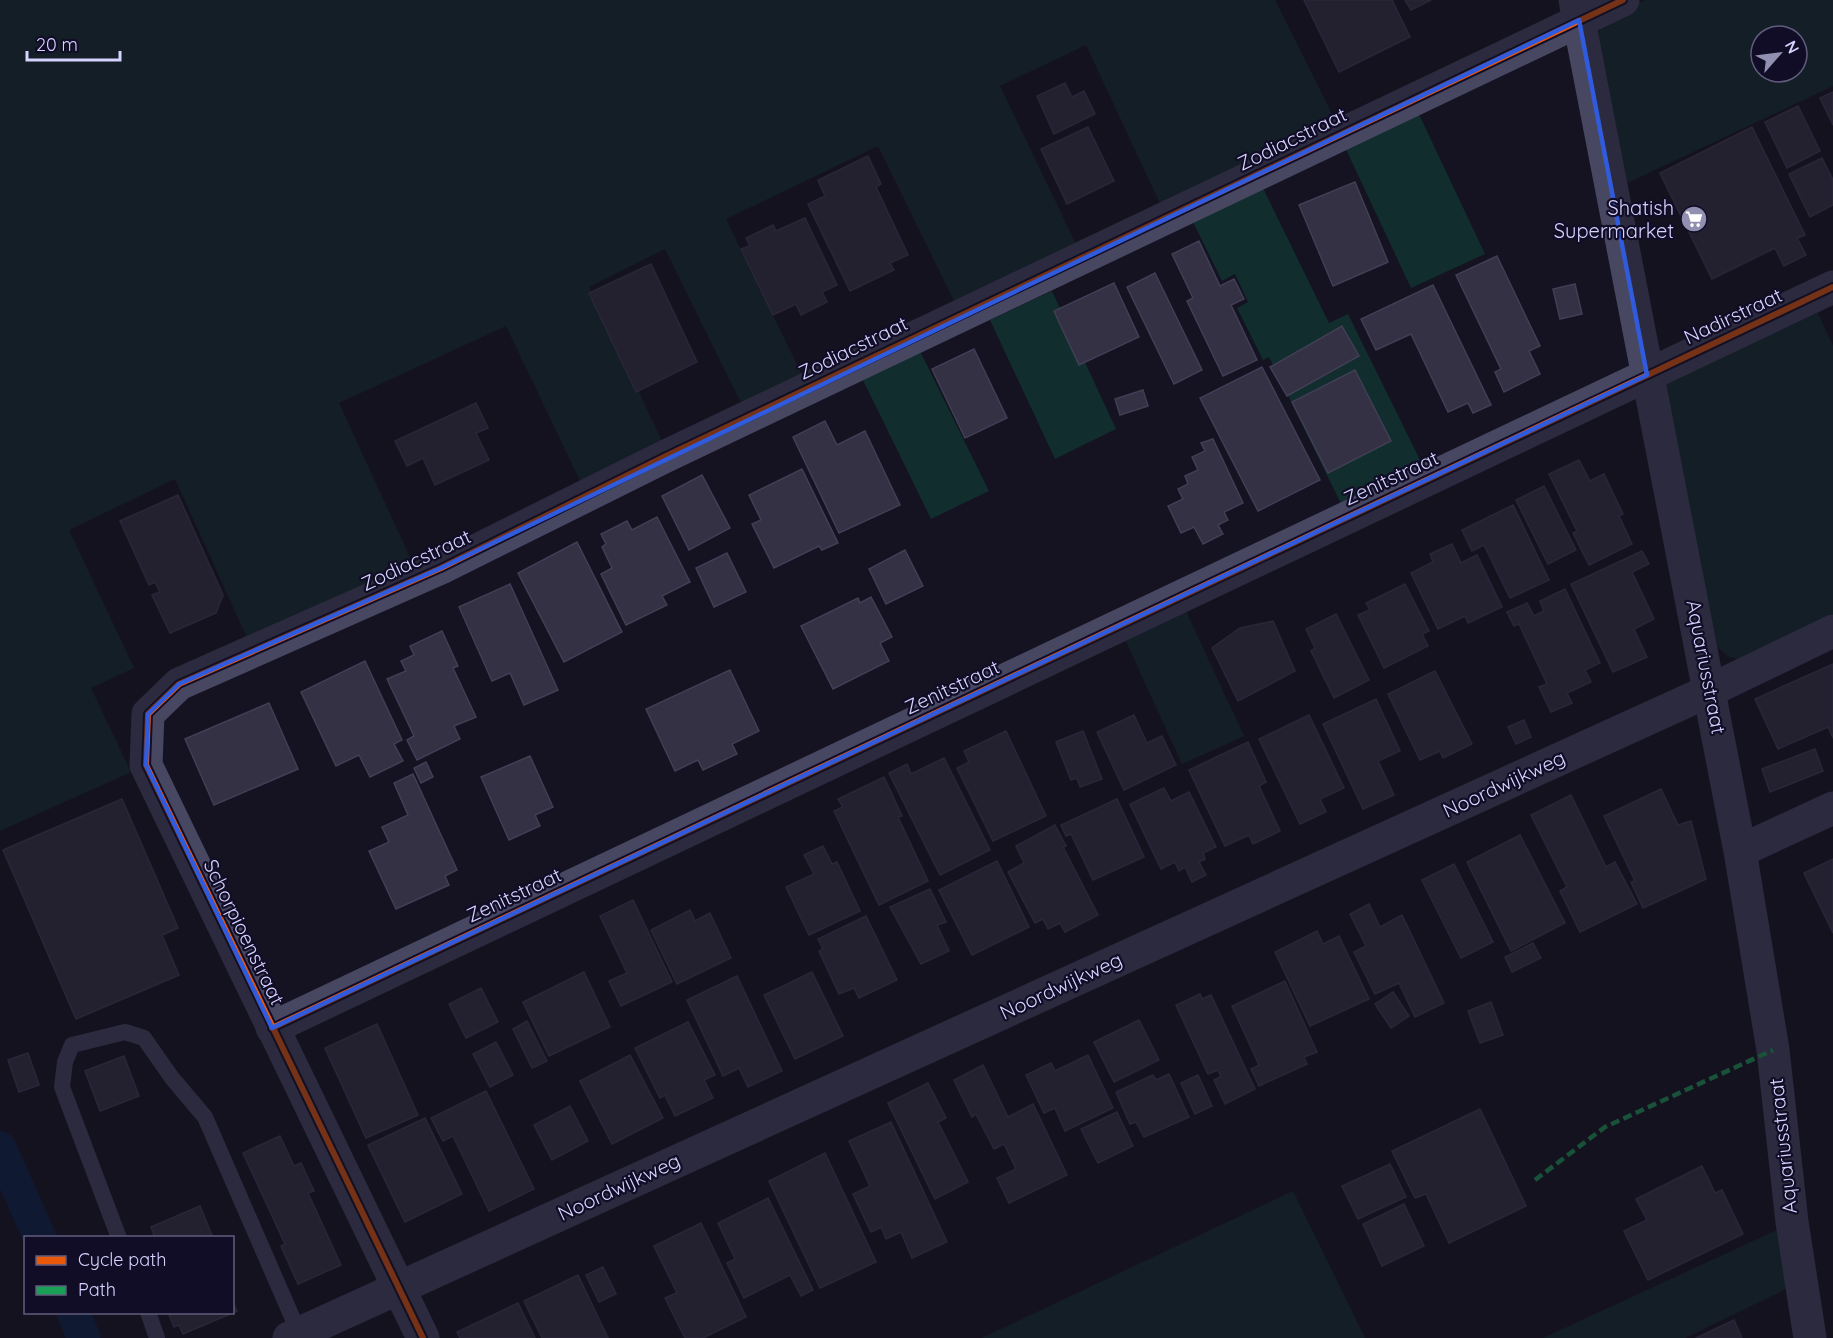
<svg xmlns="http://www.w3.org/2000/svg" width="1833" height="1338" viewBox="0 0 1833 1338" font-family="Quicksand,sans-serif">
<rect width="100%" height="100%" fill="#151321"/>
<g fill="#112d2d" fill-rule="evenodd">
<path d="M0,0H1275L1338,126L1163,210L1086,45L1000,86L1077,246L956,305L878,146L726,219L804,379L744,409L665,249L589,287L664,445L582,485L506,326L339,403L413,564L248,640L175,479L69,530L134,668L91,688L131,772L0,831Z"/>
<path d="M1646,0H1833V86L1621,186L1596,36C1608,16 1626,9 1646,0ZM1761,36H1797V72H1761Z"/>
<path d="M1416,108L1485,254L1411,288L1343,143Z"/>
<path d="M1261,184L1329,323L1348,314L1426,472L1345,512L1269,357L1263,360L1237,308L1248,302L1235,274L1222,281L1191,218Z"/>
<path d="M1052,291L1116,429L1055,459L990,320Z"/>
<path d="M1814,305L1833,346V614L1740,659L1729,657L1716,646L1664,391L1667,381Z"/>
<path d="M917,345L989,491L931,519L860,374Z"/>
<path d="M1185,609L1244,736L1182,764L1124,637Z"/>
<path d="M1293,1191L1365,1338H982Z"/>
<path d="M1777,1230L1788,1288L1685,1338H1543Z"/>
</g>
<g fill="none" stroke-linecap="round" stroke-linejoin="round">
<g stroke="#092247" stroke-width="33">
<path d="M0,1148L40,1238"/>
<path d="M73,1312L84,1338"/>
</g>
</g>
<g fill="#333143" stroke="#413e55" stroke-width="1.5">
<path d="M1304,0H1392L1410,37L1339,72Z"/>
<path d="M1405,0H1431L1411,10Z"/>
<path d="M1065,83L1072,97L1084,91L1095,114L1054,134L1037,96Z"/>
<path d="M1833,92V125L1820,98Z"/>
<path d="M1798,106L1820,151L1787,168L1765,122Z"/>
<path d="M1088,127L1114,181L1067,204L1041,149Z"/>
<path d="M1752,127L1805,235L1797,238L1806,255L1784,266L1775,248L1712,279L1660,173Z"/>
<path d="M868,156L881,184L876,187L908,255L890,263L894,270L850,291L808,204L825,196L818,180Z"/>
<path d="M1822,158L1833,180V205L1810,217L1789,174Z"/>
<path d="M1355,182L1388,262L1333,286L1299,205Z"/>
<path d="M805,218L837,285L822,292L827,302L801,315L796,304L773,315L741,249L750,246L746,238L773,225L776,231Z"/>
<path d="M1199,241L1220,286L1234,279L1244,299L1231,305L1257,360L1223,376L1187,301L1193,298L1172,254Z"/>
<path d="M1497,256L1540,346L1529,351L1540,374L1504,392L1495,372L1501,369L1456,275Z"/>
<path d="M651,264L697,362L636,392L589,293Z"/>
<path d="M1155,273L1202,370L1174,384L1127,287Z"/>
<path d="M1114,283L1139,337L1079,365L1054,311Z"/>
<path d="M1575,284L1582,314L1560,319L1553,289Z"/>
<path d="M1433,285L1491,405L1473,413L1468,403L1448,412L1411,334L1376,350L1361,319Z"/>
<path d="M1342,326L1359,356L1287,396L1270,367Z"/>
<path d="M974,349L1007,418L965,438L932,369Z"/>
<path d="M1262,367L1320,480L1258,511L1200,398Z"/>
<path d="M1355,370L1391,441L1328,473L1292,402Z"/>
<path d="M1143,390L1148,406L1120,415L1115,399Z"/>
<path d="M476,403L488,428L476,433L489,460L435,485L423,458L407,466L395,441Z"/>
<path d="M825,421L837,445L865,431L900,505L839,533L793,437Z"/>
<path d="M1213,439L1243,503L1224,512L1228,520L1218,525L1223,534L1203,544L1194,527L1181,533L1168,506L1183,499L1178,489L1188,484L1185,476L1198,470L1192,457L1205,451L1201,443Z"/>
<path d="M1579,460L1590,481L1604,474L1623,514L1619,516L1632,544L1589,565L1573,533L1577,531L1549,474Z"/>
<path d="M802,469L838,543L822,550L819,546L774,568L752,524L761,520L749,495Z"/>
<path d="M702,475L730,528L689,550L662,496Z"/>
<path d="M1544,486L1576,550L1548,564L1516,500Z"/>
<path d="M178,495L223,595L216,613L170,633L152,595L160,592L155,582L149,585L120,521Z"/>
<path d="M1513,505L1549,580L1510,598L1484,545L1472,551L1462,530Z"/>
<path d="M657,517L690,582L662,596L667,605L626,625L601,574L612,568L602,547L606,544L601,534L627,521L632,530Z"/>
<path d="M577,542L622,632L564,662L518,573Z"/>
<path d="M1452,544L1461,563L1477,555L1502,607L1468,623L1465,616L1438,629L1411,573L1433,562L1430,554Z"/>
<path d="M905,550L923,586L886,604L869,569Z"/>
<path d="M1642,551L1649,564L1632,572L1654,619L1634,629L1647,657L1613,672L1571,584Z"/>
<path d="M727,553L746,592L714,607L696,568Z"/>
<path d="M510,584L558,690L524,705L510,673L492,681L459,607Z"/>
<path d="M1405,584L1429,631L1422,634L1428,646L1384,668L1358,615L1370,610L1366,603Z"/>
<path d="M1565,589L1600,663L1585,670L1591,682L1567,693L1572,703L1551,712L1539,687L1547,684L1519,624L1514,626L1507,612L1527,603L1534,616L1544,611L1540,601Z"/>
<path d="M871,597L892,637L880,643L889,661L833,689L801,626L858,598L860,603Z"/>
<path d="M1336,614L1369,680L1334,698L1311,651L1315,648L1306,629Z"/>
<path d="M1273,621L1295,671L1238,701L1212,648L1240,628Z"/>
<path d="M442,631L458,666L453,668L476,717L454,726L460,739L417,760L407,740L414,736L387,679L406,671L401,661L414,655L410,646Z"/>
<path d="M365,661L402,740L394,744L403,761L370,777L359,755L336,766L301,692Z"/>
<path d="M1833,664V738L1828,727L1778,749L1755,699Z"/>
<path d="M730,670L759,731L732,744L737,754L703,770L698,760L675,771L646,709Z"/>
<path d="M1435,671L1472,744L1443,758L1440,751L1420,760L1388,694Z"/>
<path d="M1376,699L1400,751L1378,761L1394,795L1363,809L1323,724Z"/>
<path d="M269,703L298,769L214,805L185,739Z"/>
<path d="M1134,715L1147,743L1162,736L1176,765L1124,790L1097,732Z"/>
<path d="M1309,715L1344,788L1320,799L1326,812L1300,824L1259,739Z"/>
<path d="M1524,720L1531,737L1516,744L1508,727Z"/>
<path d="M1006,731L1046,816L993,841L957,768L969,762L964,751Z"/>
<path d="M1083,731L1102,779L1080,787L1077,778L1071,780L1056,742Z"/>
<path d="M1248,742L1266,782L1259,786L1280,831L1253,844L1249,835L1225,846L1189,770Z"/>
<path d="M1815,749L1823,771L1770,792L1762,769Z"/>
<path d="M530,756L553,807L535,815L540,826L509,840L481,777Z"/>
<path d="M944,758L990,850L940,875L889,773L907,764L911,774Z"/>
<path d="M426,762L433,777L421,783L414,768Z"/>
<path d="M413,774L457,870L445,876L449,885L396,909L369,851L389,842L382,827L408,815L394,783Z"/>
<path d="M884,777L902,816L898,817L928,881L879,905L834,811L843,807L838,799Z"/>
<path d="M1164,788L1171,801L1189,792L1216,847L1203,853L1205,859L1199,862L1206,875L1192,882L1185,867L1179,871L1175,862L1161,869L1130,804Z"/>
<path d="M1661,789L1678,825L1691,821L1706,879L1643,908L1631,882L1635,881L1604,816Z"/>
<path d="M1571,795L1606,867L1615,862L1637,904L1580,932L1560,891L1567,887L1531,815Z"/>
<path d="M122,799L178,928L162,935L179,975L76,1019L3,850Z"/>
<path d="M1117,799L1144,857L1093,880L1071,834L1066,836L1061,825Z"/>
<path d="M1055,825L1066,846L1063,847L1098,915L1065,932L1060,923L1048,929L1043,919L1035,923L1008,872L1024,863L1016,846Z"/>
<path d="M1520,835L1565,923L1511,951L1467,862Z"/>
<path d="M823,846L832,864L837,862L860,911L809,935L786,887L814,874L804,855Z"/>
<path d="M1833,859V933L1804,873Z"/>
<path d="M997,861L1029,927L972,955L939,890Z"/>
<path d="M1454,864L1493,942L1461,958L1422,880Z"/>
<path d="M930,889L946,922L937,925L949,951L921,964L890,907Z"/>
<path d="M633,900L672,982L621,1006L609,981L627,973L600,916Z"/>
<path d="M1369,904L1380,927L1402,915L1444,1003L1415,1017L1399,983L1375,994L1354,952L1366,946L1350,914Z"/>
<path d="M690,910L695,921L710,913L731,958L677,984L651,930Z"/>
<path d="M866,916L897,980L859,998L854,988L839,994L819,951L823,949L818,939Z"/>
<path d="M1317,931L1323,944L1339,936L1369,999L1310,1026L1275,952Z"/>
<path d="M1533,943L1541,958L1512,972L1505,957Z"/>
<path d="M584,972L610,1027L549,1056L523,1002Z"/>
<path d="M812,972L843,1036L795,1059L764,995Z"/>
<path d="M737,976L782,1071L748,1087L739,1068L723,1076L687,1000Z"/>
<path d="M1285,981L1317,1052L1304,1057L1307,1064L1259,1086L1251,1069L1259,1065L1232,1006Z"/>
<path d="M481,988L498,1022L466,1038L449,1004Z"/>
<path d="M1393,992L1409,1016L1391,1028L1375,1004Z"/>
<path d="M1200,994L1202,999L1211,995L1255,1089L1225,1104L1214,1080L1221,1077L1218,1070L1208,1074L1176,1005Z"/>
<path d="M1491,1002L1503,1035L1480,1043L1468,1011Z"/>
<path d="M1139,1020L1159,1060L1114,1082L1094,1042Z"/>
<path d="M527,1021L547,1061L532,1068L513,1029Z"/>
<path d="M688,1022L715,1075L704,1080L713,1098L675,1116L665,1095L660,1098L635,1048Z"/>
<path d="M377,1024L418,1115L366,1138L325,1048Z"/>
<path d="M496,1042L513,1075L490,1087L473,1054Z"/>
<path d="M28,1053L39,1085L19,1092L8,1060Z"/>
<path d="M630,1055L663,1118L612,1144L580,1081Z"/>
<path d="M1088,1055L1113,1108L1065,1131L1055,1108L1044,1113L1026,1075L1051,1063L1055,1071Z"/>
<path d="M124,1056L139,1096L100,1111L85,1071Z"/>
<path d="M983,1065L1008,1117L1033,1104L1067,1175L1009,1203L997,1178L1016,1169L1004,1144L994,1149L976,1114L972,1117L954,1080Z"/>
<path d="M1169,1074L1189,1117L1144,1137L1136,1122L1130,1124L1116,1092L1153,1075L1156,1080Z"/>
<path d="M1198,1075L1212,1106L1195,1114L1181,1083Z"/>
<path d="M928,1083L946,1118L938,1122L968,1182L935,1199L888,1103Z"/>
<path d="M486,1091L534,1189L489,1211L453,1136L443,1141L431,1118Z"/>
<path d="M570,1106L588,1141L552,1160L534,1125Z"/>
<path d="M1480,1109L1526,1206L1449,1243L1426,1194L1415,1198L1392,1151Z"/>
<path d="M1117,1112L1133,1146L1098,1163L1081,1129Z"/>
<path d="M425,1118L462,1194L405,1222L368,1145Z"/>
<path d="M891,1122L947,1242L912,1258L901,1232L886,1239L881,1227L871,1232L853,1194L870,1186L849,1141Z"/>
<path d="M280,1136L294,1166L301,1163L314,1191L308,1193L341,1265L298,1284L281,1246L285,1244L243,1153Z"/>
<path d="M825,1153L876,1262L820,1288L769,1181Z"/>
<path d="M1390,1164L1406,1197L1358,1219L1342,1186Z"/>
<path d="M1702,1166L1715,1193L1722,1190L1743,1234L1648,1280L1624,1231L1647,1220L1636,1199Z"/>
<path d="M768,1198L813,1290L801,1296L790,1275L744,1298L727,1263L735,1259L718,1223Z"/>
<path d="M1404,1204L1424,1246L1382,1266L1363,1224Z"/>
<path d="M200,1206L213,1238H155L151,1227Z"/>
<path d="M701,1223L746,1317L703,1338H685L665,1298L677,1293L654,1246Z"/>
<path d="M603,1267L616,1294L599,1302L586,1275Z"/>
<path d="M578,1275L608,1338H542L524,1301Z"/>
<path d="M232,1300L237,1311L183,1334L179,1325L174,1327L168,1312H232Z"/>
<path d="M518,1303L535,1338H460L457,1332Z"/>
<path d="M1734,1320L1742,1338H1696Z"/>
</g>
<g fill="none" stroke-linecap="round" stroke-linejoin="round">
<g stroke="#474762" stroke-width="16">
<path d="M119,1238L62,1087L65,1062L72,1045L125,1032L144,1038L172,1078L205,1117L299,1333"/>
<path d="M148,1312L157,1338"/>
</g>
<g stroke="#474762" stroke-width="33">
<path d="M1575,0L1740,851L1773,1050L1792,1222L1810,1338"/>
<path d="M1740,851L1833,808"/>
<path d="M272,1028L1833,287"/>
<path d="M289,1338L1711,690L1833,631"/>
<path d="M423,1338L146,765L148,714L179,684L441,568L664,457L1623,0"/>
</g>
<path stroke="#1a9f57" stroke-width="4.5" stroke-dasharray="9 4.5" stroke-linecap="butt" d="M1535,1180L1605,1127L1773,1050"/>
<defs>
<g id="cycleway">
<path d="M272,1028L1833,287"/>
<path d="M423,1338L146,765L148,714L179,684L441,568L664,457L1623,0"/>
</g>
</defs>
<use href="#cycleway" stroke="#110d27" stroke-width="10"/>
<use href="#cycleway" stroke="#e8590c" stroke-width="6"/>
</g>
<path d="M0 0H1833V1338H0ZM1579,20L1647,375L272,1028L146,765L148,714L179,684L441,568Z" fill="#151321" fill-opacity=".55" fill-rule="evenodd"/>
<path fill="none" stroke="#305bdc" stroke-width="4.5" stroke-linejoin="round" d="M1579,20L1647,375L272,1028L146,765L148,714L179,684L441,568Z"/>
<defs>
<symbol id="supermarket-disc" viewBox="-11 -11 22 22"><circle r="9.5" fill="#9290b1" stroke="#110d27"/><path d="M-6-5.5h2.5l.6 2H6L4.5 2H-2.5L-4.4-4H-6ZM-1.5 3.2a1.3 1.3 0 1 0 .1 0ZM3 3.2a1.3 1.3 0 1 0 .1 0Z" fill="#fff"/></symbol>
</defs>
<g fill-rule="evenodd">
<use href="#supermarket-disc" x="1679" y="204" width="30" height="30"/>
</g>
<g text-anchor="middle" stroke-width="4.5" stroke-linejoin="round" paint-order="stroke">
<g font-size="20" fill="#d6d3ff" stroke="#110d27">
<text transform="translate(1292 139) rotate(-26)" y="7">Zodiacstraat</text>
<text transform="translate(1733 316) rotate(-25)" y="7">Nadirstraat</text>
<text transform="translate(853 348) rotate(-26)" y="7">Zodiacstraat</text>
<text transform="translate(1391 478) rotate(-25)" y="7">Zenitstraat</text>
<text transform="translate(416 560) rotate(-25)" y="7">Zodiacstraat</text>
<text transform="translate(1706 667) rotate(79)" y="7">Aquariusstraat</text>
<text transform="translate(952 687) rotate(-25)" y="7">Zenitstraat</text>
<text transform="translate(1504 784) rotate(-25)" y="7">Noordwijkweg</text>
<text transform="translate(514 895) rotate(-25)" y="7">Zenitstraat</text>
<text transform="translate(244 932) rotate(64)" y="7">Schorpioenstraat</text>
<text transform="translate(1061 986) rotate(-25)" y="7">Noordwijkweg</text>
<text transform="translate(1783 1146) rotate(-96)" y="7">Aquariusstraat</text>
<text transform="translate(619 1187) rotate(-25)" y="7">Noordwijkweg</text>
</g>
<g font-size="20" fill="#d6d3ff" stroke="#110d27" text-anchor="end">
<text x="1674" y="215">Shatish<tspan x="1674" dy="23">Supermarket</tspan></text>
</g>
</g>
<rect x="24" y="1236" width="210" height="78" fill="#110d27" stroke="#605c7d" stroke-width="1.5"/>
<rect x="36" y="1256" width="30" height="9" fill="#e8590c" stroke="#605c7d" stroke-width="1.5"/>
<text x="78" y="1266" font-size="18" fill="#d6d3ff">Cycle path</text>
<rect x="36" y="1286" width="30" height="9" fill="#1a9f57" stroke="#605c7d" stroke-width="1.5"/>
<text x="78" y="1296" font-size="18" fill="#d6d3ff">Path</text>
<g transform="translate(1779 54) rotate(62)"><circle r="28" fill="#110d27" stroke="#605c7d" stroke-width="1.5"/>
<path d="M0-4.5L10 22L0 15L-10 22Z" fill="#9290b1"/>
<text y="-9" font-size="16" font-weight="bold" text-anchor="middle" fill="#d6d3ff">N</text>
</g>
<path d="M27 51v9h93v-9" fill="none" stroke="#d6d3ff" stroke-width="3"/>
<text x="36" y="51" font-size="18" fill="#d6d3ff" stroke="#110d27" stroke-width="4.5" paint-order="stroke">20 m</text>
</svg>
